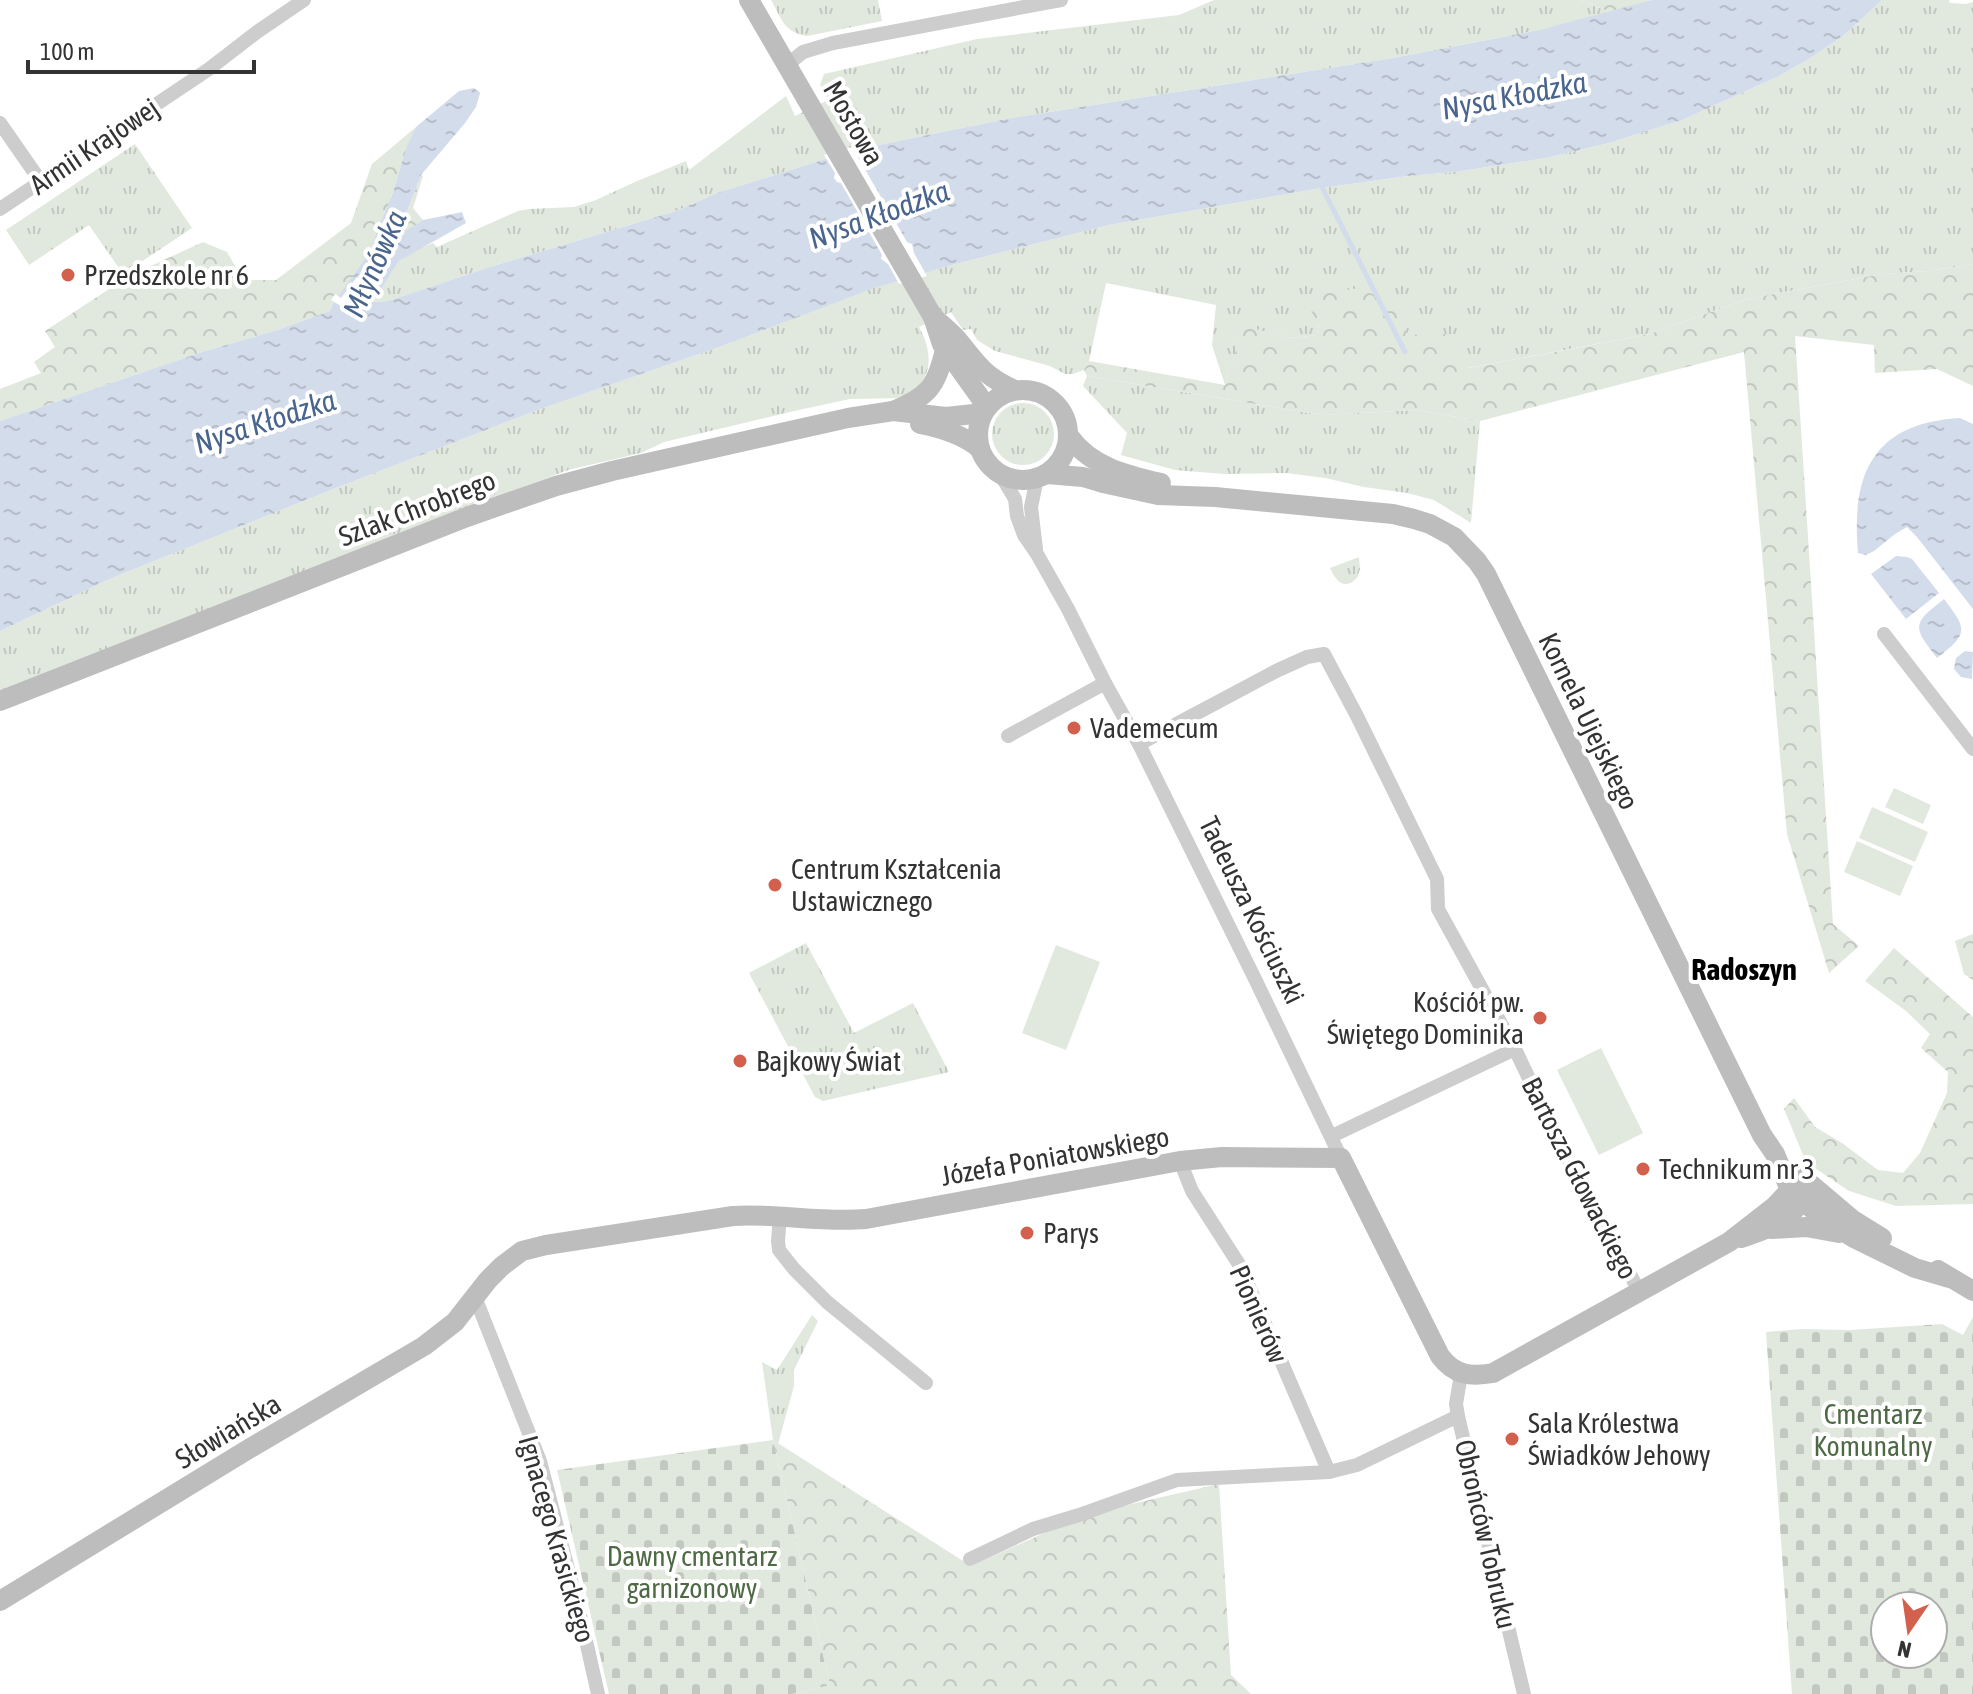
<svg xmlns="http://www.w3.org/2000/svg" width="1973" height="1694" viewBox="0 0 1973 1694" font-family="'Asap Condensed',sans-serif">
<defs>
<pattern id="grass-tufts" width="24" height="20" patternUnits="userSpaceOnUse" patternTransform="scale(2)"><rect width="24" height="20" fill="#e1e8de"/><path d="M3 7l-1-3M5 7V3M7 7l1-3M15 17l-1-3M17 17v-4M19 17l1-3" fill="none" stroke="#c2c7bf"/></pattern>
<pattern id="forest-crowns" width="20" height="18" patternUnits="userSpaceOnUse" patternTransform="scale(2)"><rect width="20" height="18" fill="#e1e8de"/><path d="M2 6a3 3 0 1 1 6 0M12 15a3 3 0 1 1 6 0" fill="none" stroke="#c2c7bf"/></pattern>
<pattern id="cemetery-stones" width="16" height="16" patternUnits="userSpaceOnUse" patternTransform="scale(2)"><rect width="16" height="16" fill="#e1e8de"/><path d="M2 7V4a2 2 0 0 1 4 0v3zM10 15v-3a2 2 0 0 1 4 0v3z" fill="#c2c7bf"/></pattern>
<pattern id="water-ripples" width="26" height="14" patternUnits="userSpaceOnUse" patternTransform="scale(2)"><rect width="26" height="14" fill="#d3dcea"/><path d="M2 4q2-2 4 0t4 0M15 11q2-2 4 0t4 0" fill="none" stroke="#b6bdc9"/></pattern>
</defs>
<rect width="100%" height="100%" fill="#fff"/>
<g fill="url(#grass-tufts)">
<path d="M771,0H878L882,21L807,36C783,32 782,19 771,0Z"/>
<path d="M1214,0H1580L1610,12L1539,30L1393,58L1011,118L854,150L717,193L676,211L493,266L388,301L373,302L399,261L414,251L433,243L437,247L518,211L529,209L574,207L596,200L635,182L686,161L689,170L786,96L795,116L828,100L820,85L824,74L977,39L1179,15Z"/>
<path d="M1882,0H1949L1950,3L1966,4L1973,2V264L1928,271L1882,274L1747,299L1650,334L1468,368L1408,335L1319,324L1317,335L1291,338L1244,327L1225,385L1212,345L1216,305L1106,283L1089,361L1084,370L1073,374H1065L1050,366L995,351L977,340L971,329L963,330L951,312L919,327C929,345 934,367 920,384C917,389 910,394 905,398L850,399L794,411L664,442L641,453L568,470L0,691V631L112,578L336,488L535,411L725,345L873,288L952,265L1109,225L1322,188L1408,176L1455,172L1546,158L1609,143L1682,120L1777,77L1809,59L1843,36Z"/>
<path d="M135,144L192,228L123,274L89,225L29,265L6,230Z"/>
<path d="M1087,376L1321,415L1417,410L1480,421L1471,523L1434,500L1407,493L1364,487L1325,478L1286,473L1224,474L1175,470L1121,455L1127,433L1083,386Z"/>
<circle cx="1023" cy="434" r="31"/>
<path d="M1359,557L1360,569L1357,578C1344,591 1336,581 1330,568Z"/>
<path d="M806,943L854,1033L913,1003L949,1072L823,1101L815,1097L749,973Z"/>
<path d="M812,1315L818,1321L794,1370V1386L778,1444L773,1440L762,1362L777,1370Z"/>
</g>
<g fill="url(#forest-crowns)">
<path d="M1580,0H1652L1610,12Z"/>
<path d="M416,127C397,168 390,214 368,254C359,272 344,288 332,305L330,311L277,330L199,353L0,421V389L41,373L34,362L55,347L45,331L129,276L203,242L227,252L243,280H276L351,223L372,164Z"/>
<path d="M421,175L423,176L413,208L423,220L406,232L403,222Z"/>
<path d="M1973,264V386L1937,369L1875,373L1874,345L1795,336L1833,924L1859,946L1829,973L1787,834L1744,352L1480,421L1417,410L1321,415L1087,376L1084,370L1089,361L1225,385L1244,326L1291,338L1317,335L1319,324L1310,309L1327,292L1361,288L1400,309L1408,335L1450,334L1469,368L1650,334L1747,299L1882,274L1928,271Z"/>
<path d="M1973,934V980L1964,974L1955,941Z"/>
<path d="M1894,948L1973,1017V1204L1896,1206L1849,1191L1806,1162L1784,1109L1794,1098L1815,1127L1842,1143L1878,1170L1903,1173L1920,1153L1947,1093L1948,1072L1921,1048L1930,1034L1906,1011L1865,981Z"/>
<path d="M773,1440L971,1566L1062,1525L1123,1506L1219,1484L1231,1675L1251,1694H792L830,1685Z"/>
</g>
<g fill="url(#cemetery-stones)" fill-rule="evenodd">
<path d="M1973,1317V1694H1792L1766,1332L1802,1329L1850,1330L1942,1324L1963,1335ZM1933,1606V1654H1885V1606Z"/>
<path d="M773,1440L830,1685L792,1694H609L557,1470Z"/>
</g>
<g fill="#e1e8de">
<path d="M1894,788L1931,805L1923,824L1885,807Z"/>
<path d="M1872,807L1928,832L1915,862L1859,838Z"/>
<path d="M1857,841L1913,866L1900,896L1844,872Z"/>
<path d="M1056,945L1100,962L1066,1050L1022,1033Z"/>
<path d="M1601,1048L1643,1133L1599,1155L1557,1070Z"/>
</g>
<g fill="url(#water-ripples)">
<path d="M1652,0H1882L1843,36L1809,59L1777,77L1682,120L1609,143L1546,158L1455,172L1408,176L1322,188L1109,225L952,265L874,288L725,345L535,411L336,488L112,578L0,631V421L199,353L277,330L330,311L332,305L368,255L392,195L407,146L416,127L459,91L474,88L480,93L476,107L465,123L421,175L403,222L406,231L423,220L462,212L466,223L399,261L373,302L388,301L493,266L676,211L717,193L854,150L1011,118L1393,58L1539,30Z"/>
<path d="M1960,418L1973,424V609L1917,537L1907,527L1895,534L1874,551L1866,555L1858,553C1851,474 1873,423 1960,418Z"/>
<path d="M1896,556L1907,557L1912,559L1939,593L1906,619L1871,574Z"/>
<path d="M1944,599C1968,630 1968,634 1937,658C1912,626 1912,624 1944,599Z"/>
<path d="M1965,651L1973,652L1972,679L1961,677L1954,669L1956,658Z"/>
</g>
<g fill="#fff">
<path d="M852,147L860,161L867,167L866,171L907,242L912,244L914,253L927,276L899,284L888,264L881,259L882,255L841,183L837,182L834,178L835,173L824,155Z"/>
<path d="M357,277L363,281L357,290L363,295L360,299L353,294L347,303L353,308L351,312L331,300L335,294L341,298Z"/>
</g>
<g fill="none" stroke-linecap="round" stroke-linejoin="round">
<path stroke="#d3dcea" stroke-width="5" d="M1321,185L1405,352"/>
<g stroke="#cdcdcd" stroke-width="14">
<path d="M787,65L803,52L833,43L1061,0"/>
<path d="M0,123L41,182"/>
<path d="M0,209L209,69L257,32L304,0"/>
<path d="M1000,474L1015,499L1017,516L1024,535L1037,554L1068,609L1105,683L1139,744L1256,981L1341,1158"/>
<path d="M1036,549L1031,507L1037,478"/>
<path d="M1884,634L1973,749"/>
<path d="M1008,736L1105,683"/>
<path d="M1139,744L1276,671L1307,657L1324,654L1357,716L1437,879L1438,909L1515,1049L1561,1146L1639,1291"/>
<path d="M1332,1136L1515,1049"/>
<path d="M1180,1161L1192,1191L1240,1266L1329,1472"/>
<path d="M780,1215L778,1241L779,1250L794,1269L827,1302L926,1383"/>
<path d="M475,1297L540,1461L582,1623L598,1694"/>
<path d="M1461,1374L1456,1404L1458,1416L1524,1694"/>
<path d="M970,1559L1033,1529L1079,1515L1177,1480L1329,1472L1357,1465L1458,1416"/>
</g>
<g stroke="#bdbdbd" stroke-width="20">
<path d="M749,0L933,317L942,344L987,407"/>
<path d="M933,317C941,324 950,331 957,339C978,364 983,376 1015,390"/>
<circle cx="1023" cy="435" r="45"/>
<path d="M893,411C928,397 937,386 945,349"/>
<path d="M920,424C941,428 963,435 979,448"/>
<path d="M1069,436C1091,467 1126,475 1161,483"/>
<path d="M1047,474L1083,477L1103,483L1158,495L1215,497L1393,514L1414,519L1430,524L1454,537L1477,561L1486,574L1728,1066L1762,1135L1775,1154L1790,1190L1824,1219L1854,1238L1915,1268L1949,1278"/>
<path d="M0,701L467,517L556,486L612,471L848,418L893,411L946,417L983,413"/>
<path d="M1800,1175L1853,1220L1882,1238"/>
<path d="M1772,1229L1806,1227L1839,1233"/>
<path d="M1741,1238C1771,1228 1792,1222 1807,1191"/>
<path d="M1938,1270L1973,1291"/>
<path d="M0,1601L247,1450L424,1346L455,1322L488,1280L502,1266L522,1251L546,1245L733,1216C777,1213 821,1223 866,1219L1180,1161L1222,1157L1341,1158L1440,1356C1454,1375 1470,1377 1493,1373L1729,1242L1774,1207L1790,1190L1810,1184"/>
</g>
</g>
<g fill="#d2604d" stroke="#fff" stroke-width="3">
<circle cx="68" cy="275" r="8"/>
<circle cx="1074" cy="728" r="8"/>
<circle cx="775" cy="885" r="8"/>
<circle cx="1540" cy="1018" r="8"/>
<circle cx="740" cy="1061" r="8"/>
<circle cx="1643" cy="1169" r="8"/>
<circle cx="1027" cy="1233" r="8"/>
<circle cx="1512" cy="1439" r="8"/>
</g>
<g text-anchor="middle" stroke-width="8" stroke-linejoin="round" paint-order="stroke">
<g font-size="28" fill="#333" stroke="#fff">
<text transform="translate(854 123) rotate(60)" y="10">Mostowa</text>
<text transform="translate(94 146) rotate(-34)" y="10">Armii Krajowej</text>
<text transform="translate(417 508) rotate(-21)" y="10">Szlak Chrobrego</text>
<text transform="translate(1589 721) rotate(64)" y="10">Kornela Ujejskiego</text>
<text transform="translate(1252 910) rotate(64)" y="10">Tadeusza Kościuszki</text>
<text transform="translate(1055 1156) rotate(-10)" y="10">Józefa Poniatowskiego</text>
<text transform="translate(1580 1178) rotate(63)" y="10">Bartosza Głowackiego</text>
<text transform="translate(1259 1314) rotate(66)" y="10">Pionierów</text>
<text transform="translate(228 1431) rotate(-31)" y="10">Słowiańska</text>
<text transform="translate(1486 1534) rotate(77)" y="10">Obrońców Tobruku</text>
<text transform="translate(557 1539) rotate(74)" y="10">Ignacego Krasickiego</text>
</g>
<g font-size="28" fill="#333" stroke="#fff" text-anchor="start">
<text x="84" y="285">Przedszkole nr 6</text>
<text x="1090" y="738">Vademecum</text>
<text x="791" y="879">Centrum Kształcenia<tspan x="791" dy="32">Ustawicznego</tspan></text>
<text x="1524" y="1012" text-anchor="end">Kościół pw.<tspan x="1524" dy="32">Świętego Dominika</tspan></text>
<text x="756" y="1071">Bajkowy Świat</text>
<text x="1659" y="1179">Technikum nr 3</text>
<text x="1043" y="1243">Parys</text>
<text x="1528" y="1433">Sala Królestwa<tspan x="1528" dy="32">Świadków Jehowy</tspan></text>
</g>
<g font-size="28" fill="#4e6a45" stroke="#fff">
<text x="1873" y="1424">Cmentarz<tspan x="1873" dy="32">Komunalny</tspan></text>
<text x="692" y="1566">Dawny cmentarz<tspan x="692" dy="32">garnizonowy</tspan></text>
</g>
<g font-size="30" font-style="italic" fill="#49648d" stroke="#fff">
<text transform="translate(1514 96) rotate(-11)" y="10">Nysa Kłodzka</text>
<text transform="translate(879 215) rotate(-20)" y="10">Nysa Kłodzka</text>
<text transform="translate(375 264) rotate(-66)" y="10">Młynówka</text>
<text transform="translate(265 422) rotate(-18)" y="10">Nysa Kłodzka</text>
</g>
<g font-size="30" font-weight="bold" fill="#000" stroke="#fff">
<text x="1744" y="980">Radoszyn</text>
</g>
</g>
<g transform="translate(1909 1630) rotate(193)"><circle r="38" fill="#ffffff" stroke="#adadad" stroke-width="2"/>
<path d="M0-6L14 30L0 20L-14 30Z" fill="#d2604d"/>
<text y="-12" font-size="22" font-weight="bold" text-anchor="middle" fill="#333333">N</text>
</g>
<path d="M28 60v12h226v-12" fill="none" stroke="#333333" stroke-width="4"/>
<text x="40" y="60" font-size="24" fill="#333333" stroke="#ffffff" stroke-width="6" paint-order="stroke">100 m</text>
</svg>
